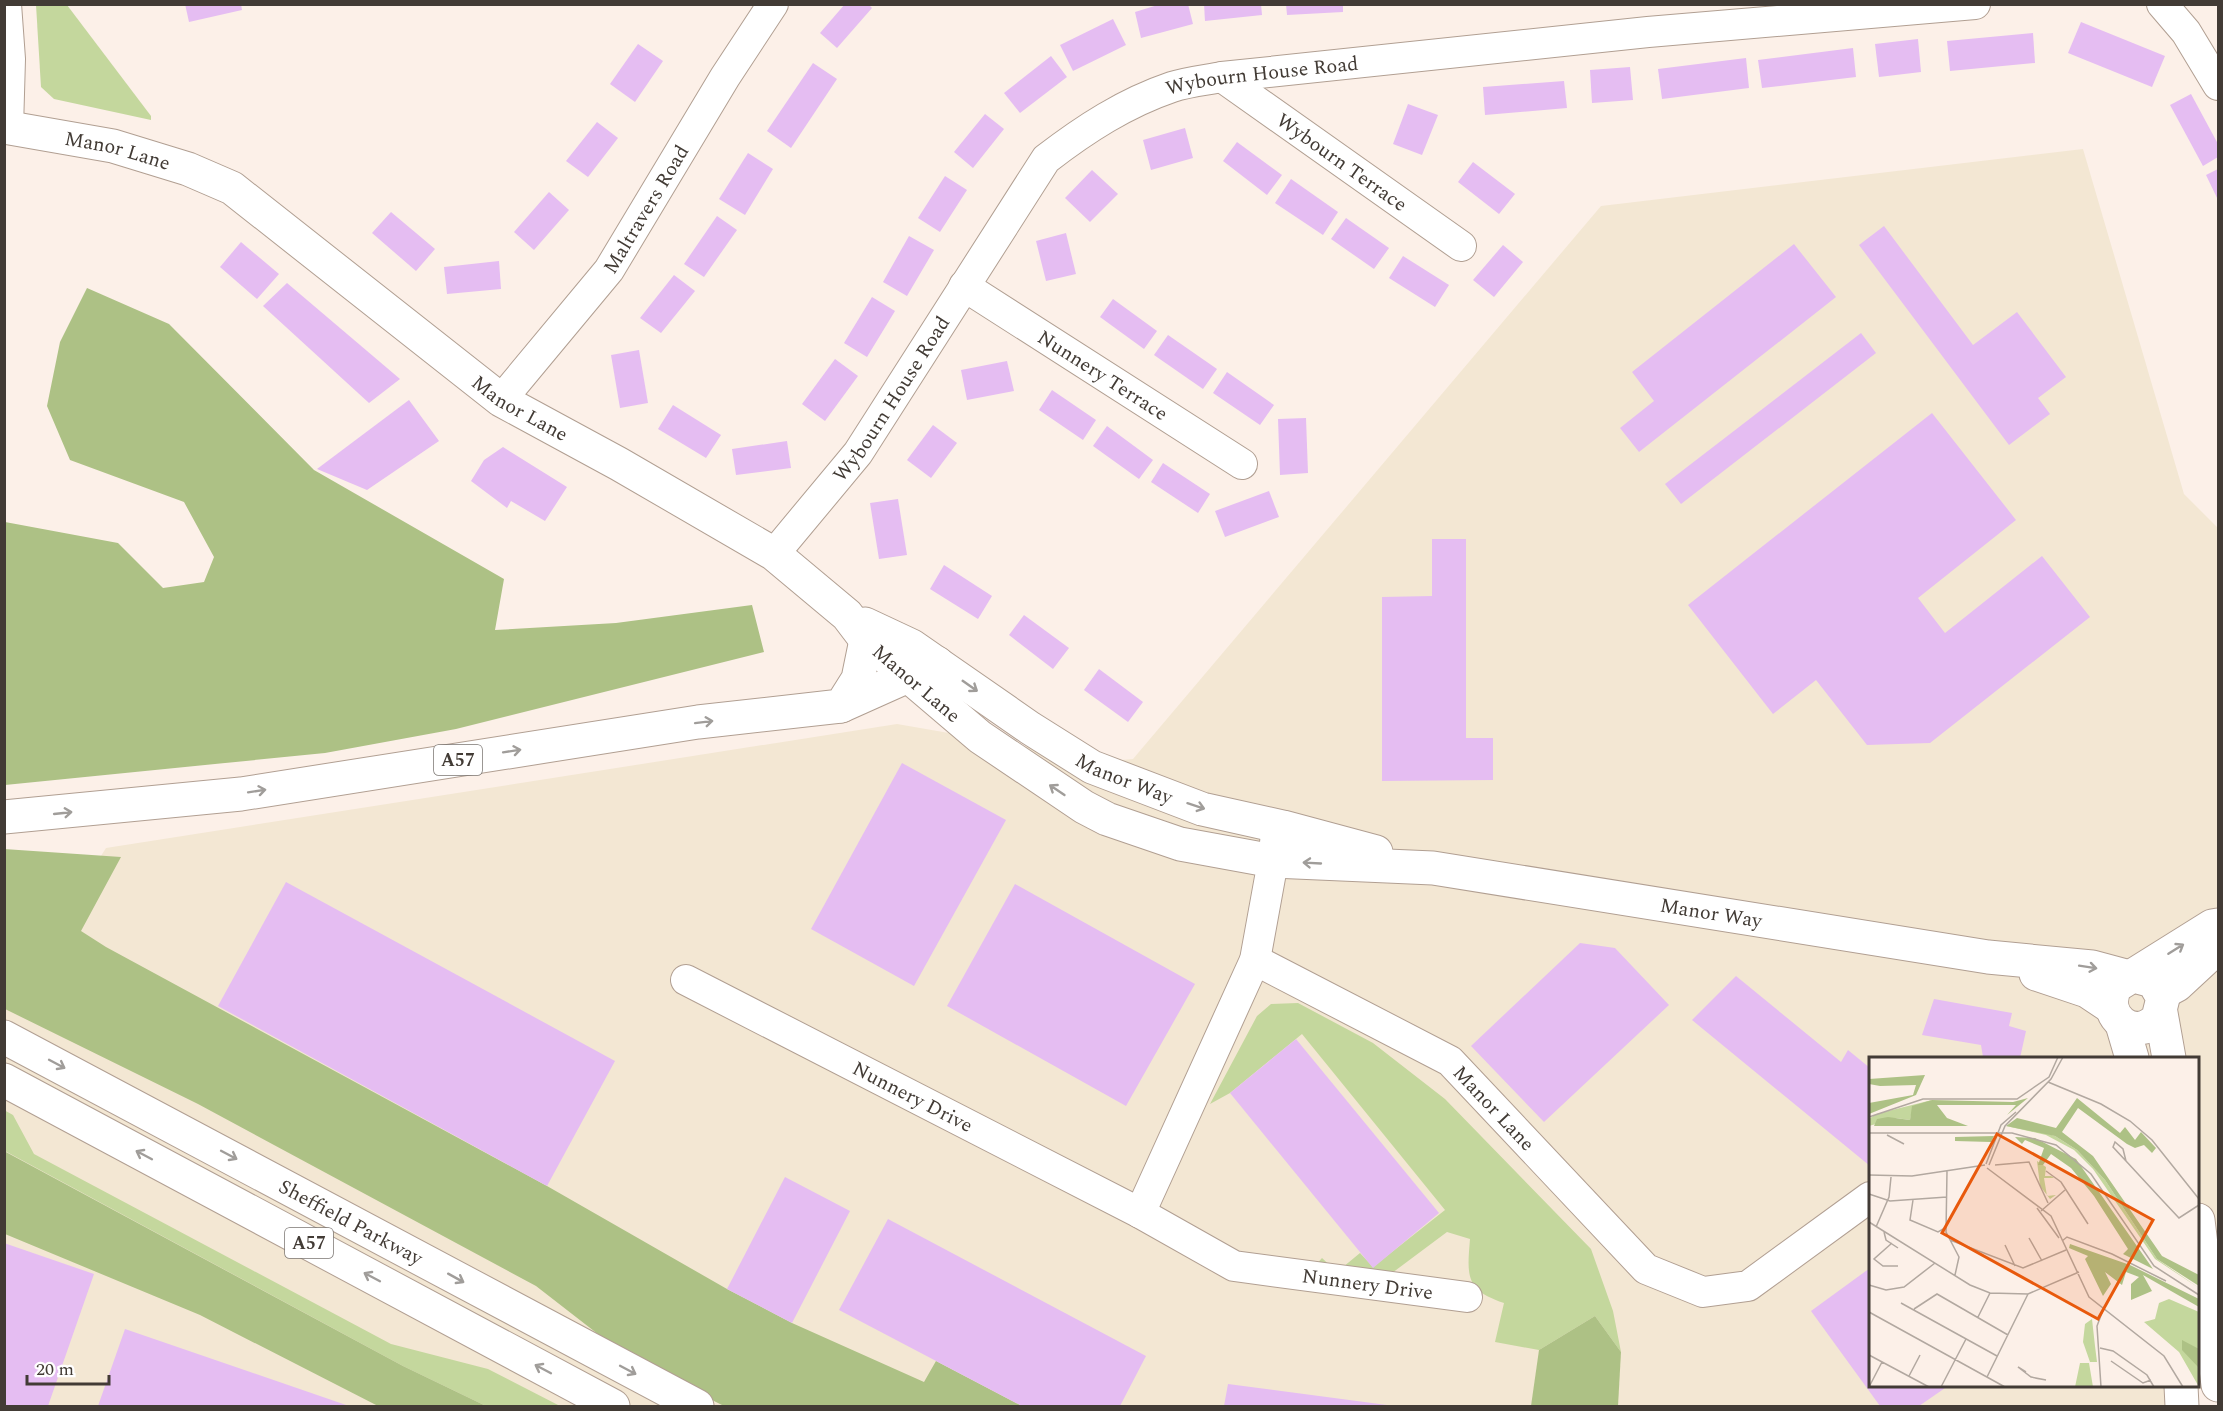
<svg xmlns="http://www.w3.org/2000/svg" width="2223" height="1411" viewBox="0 0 2223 1411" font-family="Spectral,serif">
<rect width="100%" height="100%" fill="#fcf0e8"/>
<path fill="#f3e7d3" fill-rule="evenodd" d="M2083,149L2184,494L2218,528V1380L2166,1406H5L4,1009L106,848L897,724L1109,761L1133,759L1601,206ZM1870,1058H2198V1386H1870Z"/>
<g fill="#c4d79d">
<path d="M36,5H67L151,116V120L54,99L41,87Z"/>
<path d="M1298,1003L1373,1043L1445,1099L1591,1249L1613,1311L1621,1352L1595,1316L1539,1350L1495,1342L1504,1303C1465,1290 1467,1276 1470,1239L1447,1232L1384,1279L1313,1268L1322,1258L1337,1272L1360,1253L1373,1267L1445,1210L1302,1034L1230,1093L1210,1104L1257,1016L1271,1004Z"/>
<path d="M4,1110L13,1115L34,1154L391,1344L488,1369L560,1406H486L403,1366L5,1151Z"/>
</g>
<g fill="#adc185">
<path d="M87,288L169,324L314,470L504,579L495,630L616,623L752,605L764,652L456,729L325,753L5,785V522L118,543L163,588L204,582L214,557L184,502L70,460L47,406L60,342Z"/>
<path d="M4,849L121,857L81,931L106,947L547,1186L727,1289L792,1323L924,1382L936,1361L1022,1406H724L670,1379L603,1338L536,1286L198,1104L5,1009Z"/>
<path d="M4,1151L403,1366L486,1406H378L200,1315L5,1234Z"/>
<path d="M1595,1316L1621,1352L1618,1406H1531L1539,1350Z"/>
</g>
<g fill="#e5bdf2">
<path d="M185,4H241L242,10L189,22Z"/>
<path d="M845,4H868L872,8L837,48L820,33Z"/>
<path d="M1188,4L1193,24L1141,38L1135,12L1161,4Z"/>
<path d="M1204,4H1261L1262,15L1205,21Z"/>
<path d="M1286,4H1343V12L1287,15Z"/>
<path d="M1113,19L1126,45L1073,71L1060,45Z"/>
<path d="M2081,22L2165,56L2152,87L2068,53Z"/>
<path d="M2033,33L2035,63L1950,71L1947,41Z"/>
<path d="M1918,39L1921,72L1879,77L1875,44Z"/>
<path d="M638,44L663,61L635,102L610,84Z"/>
<path d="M1853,48L1856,77L1762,88L1758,60Z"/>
<path d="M1051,56L1067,77L1020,113L1004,93Z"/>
<path d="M1746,58L1749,88L1662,99L1658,69Z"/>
<path d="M813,63L837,79L791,148L767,131Z"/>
<path d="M1630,67L1633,100L1592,103L1590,70Z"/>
<path d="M1564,81L1567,108L1485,115L1483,87Z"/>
<path d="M2191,94L2218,144V157L2203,166L2170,105Z"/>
<path d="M1408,104L1438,115L1422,155L1393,144Z"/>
<path d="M985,114L1004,129L973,168L954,152Z"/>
<path d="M597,122L618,138L588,177L566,161Z"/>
<path d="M1185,128L1193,158L1151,170L1143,140Z"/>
<path d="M1237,142L1282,175L1267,195L1223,161Z"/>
<path d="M748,153L773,169L745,215L719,199Z"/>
<path d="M1473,162L1515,194L1499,214L1458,182Z"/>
<path d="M2218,169V200L2206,175Z"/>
<path d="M1092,170L1118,194L1090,222L1065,198Z"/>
<path d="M945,176L967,190L940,232L918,218Z"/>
<path d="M1291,179L1338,212L1323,235L1275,203Z"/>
<path d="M549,192L569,210L534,250L514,232Z"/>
<path d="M391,212L435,249L416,271L372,233Z"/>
<path d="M717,216L737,230L704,277L684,264Z"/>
<path d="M1346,218L1389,248L1374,269L1331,239Z"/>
<path d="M1884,226L1973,345L2017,312L2066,377L2038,398L2050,414L2009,445L1859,245Z"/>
<path d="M1066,233L1076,274L1046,281L1036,241Z"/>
<path d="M909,236L934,250L907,296L883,282Z"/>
<path d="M241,242L279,274L257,299L220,267Z"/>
<path d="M1794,244L1836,297L1639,452L1620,428L1654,401L1632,372Z"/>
<path d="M1503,245L1523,262L1494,297L1473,280Z"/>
<path d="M1403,256L1449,285L1435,307L1389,278Z"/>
<path d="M499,261L501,289L447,294L444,267Z"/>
<path d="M674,275L695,291L661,333L640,318Z"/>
<path d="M287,283L400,379L369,403L263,306Z"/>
<path d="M872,297L895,311L867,357L844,343Z"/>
<path d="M1113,299L1157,331L1144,349L1100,317Z"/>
<path d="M1861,333L1876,353L1681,504L1665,484Z"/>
<path d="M1168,335L1217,369L1203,389L1154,355Z"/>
<path d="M639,350L648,403L620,408L611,355Z"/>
<path d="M835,359L858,376L825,421L802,404Z"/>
<path d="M1007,361L1014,391L967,400L961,370Z"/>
<path d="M1227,372L1274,405L1260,425L1213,393Z"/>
<path d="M1052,390L1096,420L1083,440L1039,410Z"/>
<path d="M409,400L439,441L367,490L317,469Z"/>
<path d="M673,405L721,435L706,458L658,429Z"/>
<path d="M1932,413L2016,520L1918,598L1945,633L2042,556L2090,617L1930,743L1867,745L1816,680L1773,714L1688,605Z"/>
<path d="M1306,418L1308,473L1280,475L1278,419Z"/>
<path d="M933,425L957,443L931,478L907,460Z"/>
<path d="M1107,426L1153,460L1139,479L1093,446Z"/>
<path d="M787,441L791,468L736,475L732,449Z"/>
<path d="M503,447L567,487L545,521L511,501L507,508L471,481L484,460Z"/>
<path d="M1163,463L1210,494L1198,513L1151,482Z"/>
<path d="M1269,491L1279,517L1225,537L1215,511Z"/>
<path d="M898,499L907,555L879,559L870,503Z"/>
<path d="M1432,539H1466V738H1493V780L1382,781V597L1432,596Z"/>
<path d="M944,565L992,596L978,619L930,589Z"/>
<path d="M1024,615L1069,648L1053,669L1009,635Z"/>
<path d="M1099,669L1143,702L1128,722L1084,690Z"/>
<path d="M902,763L1006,820L914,986L811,929Z"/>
<path d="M286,882L615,1061L547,1186L218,1006Z"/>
<path d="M1015,884L1195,984L1126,1106L947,1006Z"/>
<path d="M1580,943L1615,948L1669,1005L1544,1122L1471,1046Z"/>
<path d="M1736,976L1841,1062L1848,1050L1870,1068V1166L1692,1020Z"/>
<path d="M1934,999L2012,1013L2009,1026L2026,1031L2020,1058H1989L1983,1057L1981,1045L1922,1035Z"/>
<path d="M1296,1039L1439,1213L1373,1268L1230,1093Z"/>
<path d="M785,1177L850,1211L792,1323L727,1289Z"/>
<path d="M888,1219L1146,1356L1120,1406H1022L839,1310Z"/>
<path d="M4,1243L94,1274L48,1406H4Z"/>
<path d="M1870,1268V1386H1948L1919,1406H1880L1811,1311Z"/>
<path d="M125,1329L349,1406H98Z"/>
<path d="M1228,1384L1387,1405V1406H1224Z"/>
</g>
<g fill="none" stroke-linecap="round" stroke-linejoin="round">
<defs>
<g id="minor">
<path d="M6,4L10,59L8,128"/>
<path d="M2162,4L2186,32L2218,85"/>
<path id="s1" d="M1222,77L1461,246"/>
<path id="s2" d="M964,286L1242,464"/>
<path id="s3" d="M501,400L609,270L725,77L773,4"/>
<path id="s4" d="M774,554L858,453L1046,159C1085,129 1125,103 1172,87C1187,82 1206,80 1222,77L1648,32L1975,4"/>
<path id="s5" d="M1255,960L1450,1061L1646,1269L1703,1292L1748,1286L1870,1197"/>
<path id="s6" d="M686,980L1140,1213L1234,1266L1467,1297"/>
<path d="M1140,1213L1255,960L1273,861L1277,825"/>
</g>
<g id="tertiary">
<path id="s7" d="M4,127L113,146L188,169L232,188L501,400L619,464L774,554L847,615L866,640L980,737L1084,807L1107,819L1180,844L1273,861L1433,868L1988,957L2092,967L2129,977"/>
<path id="s8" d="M865,624L912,646L1030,728L1092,767L1202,809L1283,827L1376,852"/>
<path d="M2036,974L2087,991L2111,1007"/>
<path d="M2134,976L2153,981L2163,998L2158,1018C2135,1044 2099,1016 2116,986L2212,926L2218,925"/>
<path d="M2162,993L2177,985L2218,947"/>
<path d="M2161,1013L2169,1058"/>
<path d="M2122,1024L2132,1058"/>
<path d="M2198,1220L2218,1385"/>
<path d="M2181,1386L2182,1406"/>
</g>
<g id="trunk">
<path d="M841,706L937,663"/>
<path d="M4,817L241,794L698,722L841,706L858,679L866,640"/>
<path id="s9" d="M4,1037L697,1406"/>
<path d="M4,1080L613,1406"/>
</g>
</defs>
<use href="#minor" stroke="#b19f92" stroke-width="32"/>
<use href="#tertiary" stroke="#b19f92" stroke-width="35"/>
<use href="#trunk" stroke="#b19f92" stroke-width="35"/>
<use href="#minor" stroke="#fff" stroke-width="30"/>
<use href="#tertiary" stroke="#fff" stroke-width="33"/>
<use href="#trunk" stroke="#fff" stroke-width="33"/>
</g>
<defs><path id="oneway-shaft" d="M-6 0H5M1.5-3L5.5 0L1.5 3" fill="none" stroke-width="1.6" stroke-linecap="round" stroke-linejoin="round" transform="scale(1.5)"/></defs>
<g stroke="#a09d9a">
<use href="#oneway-shaft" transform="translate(970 686) rotate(35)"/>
<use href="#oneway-shaft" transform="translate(704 722) rotate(-7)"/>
<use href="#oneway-shaft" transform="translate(512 751) rotate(-9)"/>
<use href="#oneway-shaft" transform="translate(1057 790) rotate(-146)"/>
<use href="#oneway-shaft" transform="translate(257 791) rotate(-9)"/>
<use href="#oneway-shaft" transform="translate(1196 806) rotate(18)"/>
<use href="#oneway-shaft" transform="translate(63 813) rotate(-6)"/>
<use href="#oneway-shaft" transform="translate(1312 863) rotate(-177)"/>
<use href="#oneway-shaft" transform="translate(2176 949) rotate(-32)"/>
<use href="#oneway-shaft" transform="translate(2088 967) rotate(9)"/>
<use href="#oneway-shaft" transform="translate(57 1064) rotate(28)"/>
<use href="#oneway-shaft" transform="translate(144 1155) rotate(-152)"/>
<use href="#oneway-shaft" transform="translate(229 1155) rotate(28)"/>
<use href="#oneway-shaft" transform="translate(372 1277) rotate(-152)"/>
<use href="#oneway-shaft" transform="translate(456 1278) rotate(29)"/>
<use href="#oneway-shaft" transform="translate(543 1369) rotate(-152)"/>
<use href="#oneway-shaft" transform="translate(628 1370) rotate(28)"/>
</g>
<g text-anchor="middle" stroke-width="4.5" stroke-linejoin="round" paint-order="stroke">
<g fill="#fff" stroke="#7b7672" stroke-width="1.5">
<rect x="434" y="745" width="48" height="30" rx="4.5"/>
<rect x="285" y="1228" width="48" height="30" rx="4.5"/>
</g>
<g font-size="18" font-weight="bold" fill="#423b35">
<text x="458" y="766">A57</text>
<text x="309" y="1249">A57</text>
</g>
<g font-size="20" fill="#423b35" stroke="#fff">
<text dy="7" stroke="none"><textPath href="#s4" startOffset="717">Wybourn House Road</textPath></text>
<text dy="7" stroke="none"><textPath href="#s7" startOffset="116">Manor Lane</textPath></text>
<text dy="7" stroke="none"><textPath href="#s1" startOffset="147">Wybourn Terrace</textPath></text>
<text dy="7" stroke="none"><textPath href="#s3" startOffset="240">Maltravers Road</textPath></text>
<text dy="7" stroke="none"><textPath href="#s2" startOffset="165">Nunnery Terrace</textPath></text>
<text dy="7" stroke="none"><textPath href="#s4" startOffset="195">Wybourn House Road</textPath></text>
<text dy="7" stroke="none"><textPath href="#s7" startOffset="600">Manor Lane</textPath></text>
<text dy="7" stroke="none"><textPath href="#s7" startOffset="1086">Manor Lane</textPath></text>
<text dy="7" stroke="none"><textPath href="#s8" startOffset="303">Manor Way</textPath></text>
<text dy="7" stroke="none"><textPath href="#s7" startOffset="1934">Manor Way</textPath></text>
<text dy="7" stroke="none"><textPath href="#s6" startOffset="255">Nunnery Drive</textPath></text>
<text dy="7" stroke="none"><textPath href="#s5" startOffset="284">Manor Lane</textPath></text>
<text dy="7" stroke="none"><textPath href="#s9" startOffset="393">Sheffield Parkway</textPath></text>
<text dy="7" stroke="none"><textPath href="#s6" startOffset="753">Nunnery Drive</textPath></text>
</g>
</g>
<g transform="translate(1869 1057)">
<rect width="330" height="330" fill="#fcf0e8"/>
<path d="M63,43L42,58L41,63L27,61L0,69V62L7,57ZM137,69L160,71L186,79L208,93L236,123L288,202L330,231L286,202L224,112L205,93L177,78ZM168,104L177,110L176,119H182L185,121H175L178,139L187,138L181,142L171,129ZM300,242L330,255V330L310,295L275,265L286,262L290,246ZM223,262L226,289L228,305H221L214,285L216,267ZM211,306H220L224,330H206Z" fill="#c4d79d"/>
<path d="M56,18L47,38L0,57V46L44,38L47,28L11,29L0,27V22ZM159,41L138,58L147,48H68L78,61L99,69H5L8,62L19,60L41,63L43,49L63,43L144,45ZM208,41L251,76L256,70L266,83L272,75L287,91L283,96L275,88L266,91L258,87L209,51L193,75L224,99L293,199L330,218V229L288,202L236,123L208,93L186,79L137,69L148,61L187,71ZM125,79L122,85L86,84V80ZM146,80L166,81L207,102L284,212L254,197L259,192L225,139L202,111L182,97L174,108H169L175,91L156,83L153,87ZM201,187L261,208L330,242V250L274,218L283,234L262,243V227L270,220L257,215L253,228L236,215L242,227L234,239L216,202L219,199L200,191ZM313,283L330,292V311L313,293Z" fill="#adc185"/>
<path fill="none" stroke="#b2a8a0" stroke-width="1.5" d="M179,25L232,47L261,64L283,83L330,142M0,60L54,42H148L180,20L189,0M0,76H143L187,88L222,117L285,209L330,238M18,78L35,87M257,104L254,92L246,85L244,90L257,104L294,144L310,161L330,148M117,107L132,68L147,55M120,108L136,69L182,22L194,0M126,108L160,105L179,146M118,111L182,159L220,240L295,299L314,330M78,114L77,175L90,200L86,218M177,114L192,125L219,167M0,118L43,119L116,108M0,137L21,144L78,140M44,143L41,163L69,175L76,171M168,151L190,181M172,154L196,133M0,165L101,228L121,236L159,237L210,215M7,170L20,140L22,120M15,175L17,183L29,191M160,181L173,204M81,183L154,211L197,193M193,184L198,180L243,197L297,224M23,186L5,202L14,209H29M136,188L146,209M0,228L17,233L35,230L66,206M32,246L128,299M45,252L68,237L139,278M0,255L136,330M109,260L121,236M231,291L244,294L278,318L285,330M0,298L60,330M242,304L274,326L282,323M157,315L149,310L162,320L177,323L166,321M40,319L51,298M118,320L159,237M0,330L13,305M72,330L97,282M232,330L228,269L234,253"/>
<path fill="#e8590c" fill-opacity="0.15" stroke="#e8590c" stroke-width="3" d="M128,77L284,163L229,262L73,176Z"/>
<rect width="330" height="330" fill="none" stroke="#423b35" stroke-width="3"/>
</g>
<rect width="2223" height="1411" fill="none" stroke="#423b35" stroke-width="12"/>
<path d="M27 1375v9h82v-9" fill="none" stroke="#423b35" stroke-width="3"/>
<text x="36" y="1375" font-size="18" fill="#423b35" stroke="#ffffff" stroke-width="4.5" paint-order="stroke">20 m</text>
</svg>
